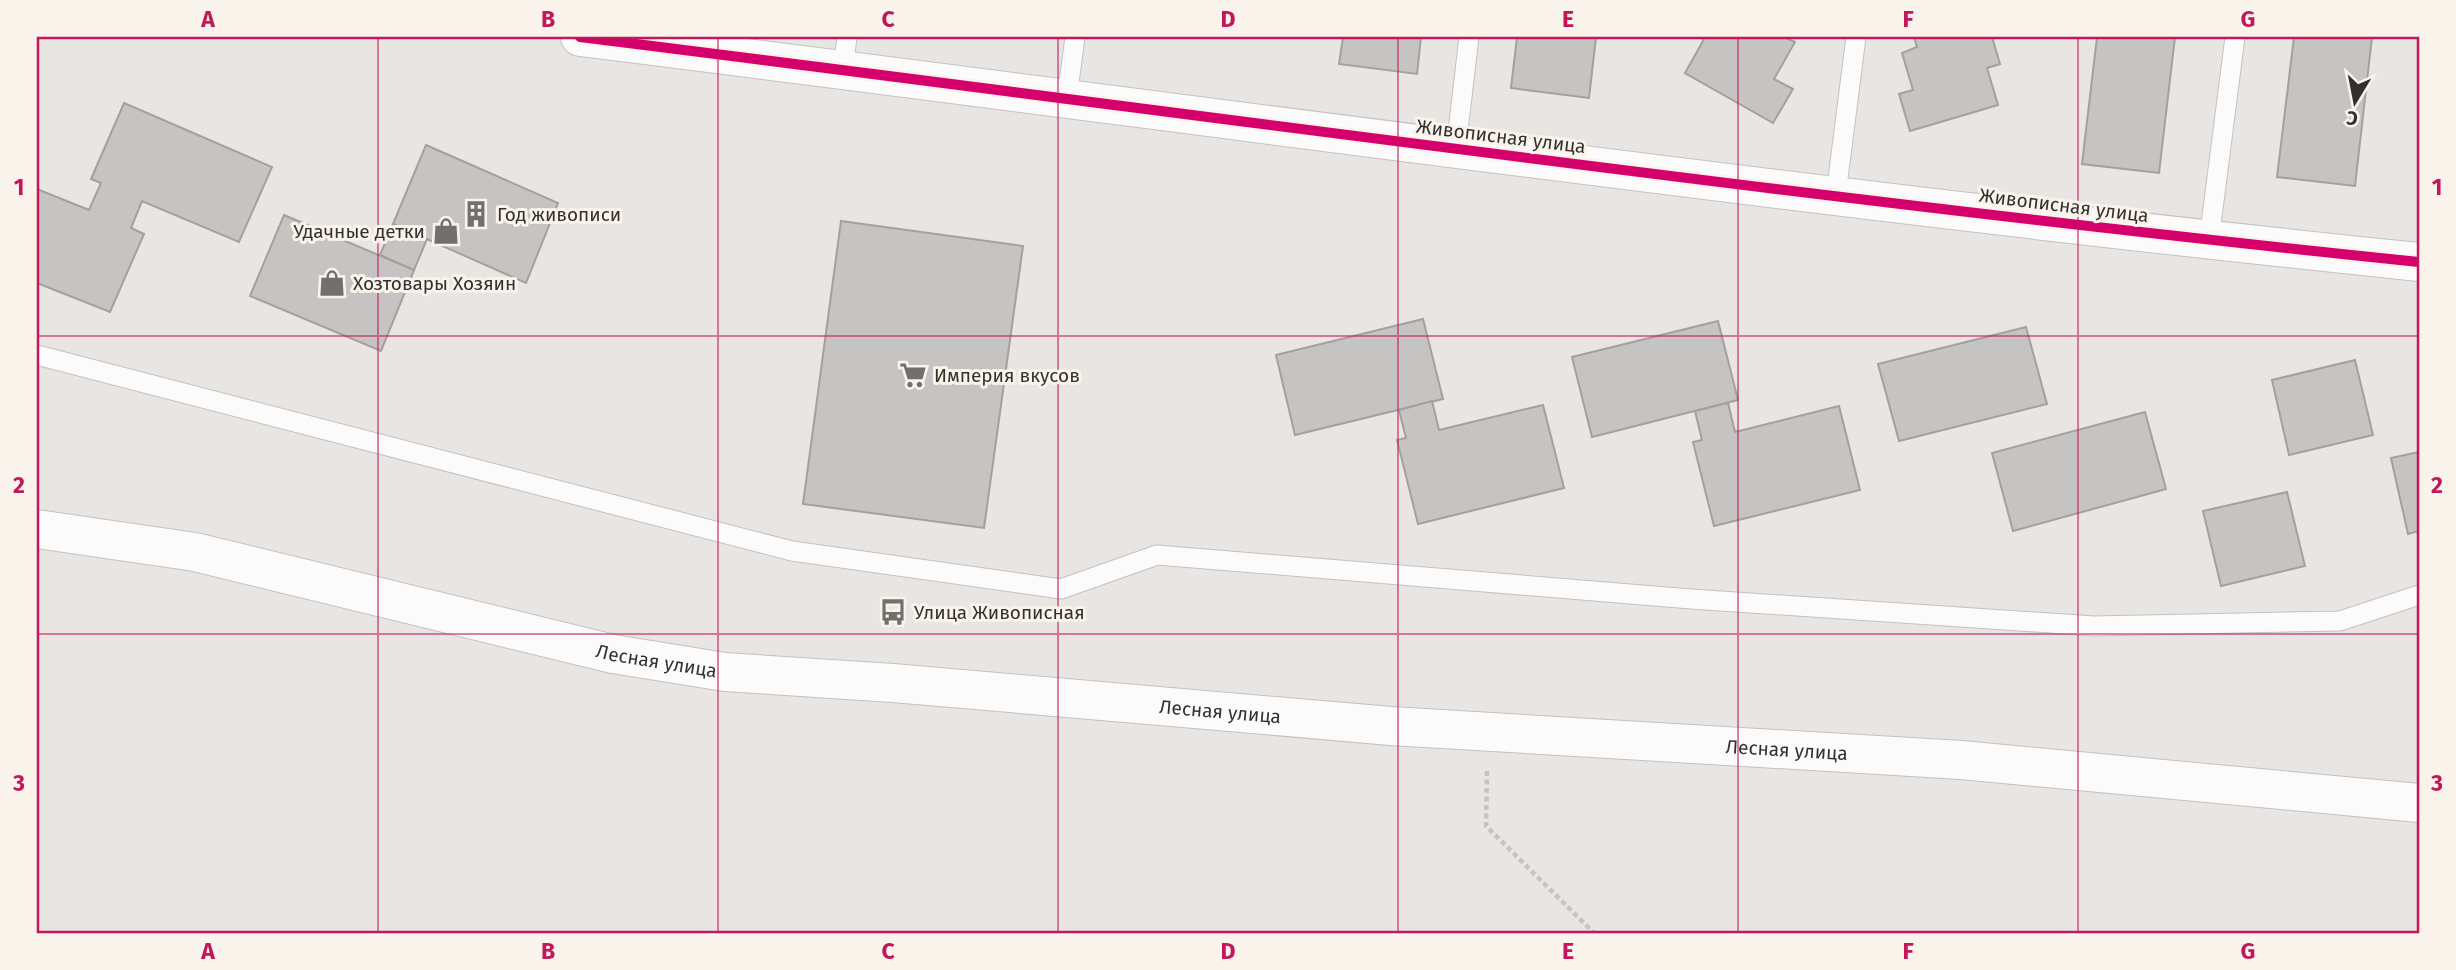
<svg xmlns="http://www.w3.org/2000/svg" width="2456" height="970" viewBox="0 0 2456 970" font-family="'Fira Sans',sans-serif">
<rect width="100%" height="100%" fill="#e8e5e2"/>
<g fill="#c6c4c2" stroke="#a3a09e" stroke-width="2">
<path d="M1343,37H1421L1417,74L1339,64Z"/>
<path d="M1517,37H1596L1589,98L1511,88Z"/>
<path d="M1699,37H1784L1795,42L1774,79L1793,89L1773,123L1685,73L1704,39Z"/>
<path d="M1914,37H1992L2000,64L1987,68L1998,105L1910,131L1899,94L1913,90L1902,53L1917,47Z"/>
<path d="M2097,37H2175L2159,173L2082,164Z"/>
<path d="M2294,37H2372L2355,186L2277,177Z"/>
<path d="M124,103L272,167L239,242L142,201L131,228L144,234L110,312L37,283V189L89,210L101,183L91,179Z"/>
<path d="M426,145L558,203L526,283L393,224Z"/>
<path d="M284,215L414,270L381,351L250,296Z"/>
<path d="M841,221L1023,246L984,528L803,504Z"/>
<path d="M393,224L427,239L414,270L380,255Z"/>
<path d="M1423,319L1443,399L1295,435L1276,355Z"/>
<path d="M1718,321L1738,400L1592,437L1572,357Z"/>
<path d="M2026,327L2047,404L1899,441L1878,364Z"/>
<path d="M2355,360L2373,435L2289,455L2272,380Z"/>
<path d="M1432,401L1439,430L1543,405L1564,488L1418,524L1397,440L1406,438L1399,410Z"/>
<path d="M1728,403L1735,432L1839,406L1860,490L1714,526L1693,442L1702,440L1695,411Z"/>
<path d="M2145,412L2166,489L2013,531L1992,453Z"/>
<path d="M2419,452V531L2408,534L2391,458Z"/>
<path d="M2287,492L2305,566L2221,586L2203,511Z"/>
</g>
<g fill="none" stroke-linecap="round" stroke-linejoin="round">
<defs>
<g id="lane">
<path d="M843,69L847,37"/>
<path d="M1067,98L1075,37"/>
<path d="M1456,148L1469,37"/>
<path d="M1836,194L1856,37"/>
<path d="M2209,240L2235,37"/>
<path d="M37,355L792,551L1061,589L1157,555L1691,599L2094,626L2340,621L2419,595"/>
</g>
<path id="street" d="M580,37C1193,113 1805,199 2419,262"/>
<g id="secondary">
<path id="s1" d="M37,529L195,552L613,654L725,672L893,683L1391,726L1961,760L2419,803"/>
</g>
</defs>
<use href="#lane" stroke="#c4c1bf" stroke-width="21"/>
<use href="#street" stroke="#c4c1bf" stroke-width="40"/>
<use href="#secondary" stroke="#c4c1bf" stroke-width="40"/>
<path stroke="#c5c4c3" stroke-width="4.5" stroke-dasharray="5 3.5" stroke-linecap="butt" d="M1487,771L1486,826L1594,933"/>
<use href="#lane" stroke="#fcfbfb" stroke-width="19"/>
<use href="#street" stroke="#fcfbfb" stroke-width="38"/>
<use href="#secondary" stroke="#fcfbfb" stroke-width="38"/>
<defs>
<path id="cycleway" d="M580,37C1193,113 1805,199 2419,262"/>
</defs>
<use href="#cycleway" stroke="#f9f3ec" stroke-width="15"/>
<use href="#cycleway" stroke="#d6006c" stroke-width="10"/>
</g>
<path fill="none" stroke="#c2185b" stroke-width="2" stroke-opacity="0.55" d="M378,37V933M718,37V933M1058,37V933M1398,37V933M1738,37V933M2078,37V933M37,336H2419M37,634H2419"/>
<defs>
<symbol id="building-bare" viewBox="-9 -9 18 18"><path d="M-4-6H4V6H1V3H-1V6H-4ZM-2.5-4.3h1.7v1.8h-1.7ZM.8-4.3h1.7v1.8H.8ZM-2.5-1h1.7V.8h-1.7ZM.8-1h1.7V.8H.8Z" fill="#72706d" stroke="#f9f3ec" stroke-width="2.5" paint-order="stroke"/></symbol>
<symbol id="shop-bare" viewBox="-9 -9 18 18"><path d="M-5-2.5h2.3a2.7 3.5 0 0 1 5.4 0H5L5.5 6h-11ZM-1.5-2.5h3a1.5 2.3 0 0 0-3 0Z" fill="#72706d" stroke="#f9f3ec" stroke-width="2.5" paint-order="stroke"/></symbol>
<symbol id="supermarket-bare" viewBox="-9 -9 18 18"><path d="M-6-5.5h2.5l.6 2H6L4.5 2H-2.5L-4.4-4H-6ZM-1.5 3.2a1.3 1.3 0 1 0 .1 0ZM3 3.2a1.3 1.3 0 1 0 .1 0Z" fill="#72706d" stroke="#f9f3ec" stroke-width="2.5" paint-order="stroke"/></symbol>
<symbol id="bus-bare" viewBox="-9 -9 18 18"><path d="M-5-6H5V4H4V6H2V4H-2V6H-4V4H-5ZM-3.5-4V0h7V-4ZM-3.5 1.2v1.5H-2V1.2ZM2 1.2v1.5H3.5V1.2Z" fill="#72706d" stroke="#f9f3ec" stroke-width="2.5" paint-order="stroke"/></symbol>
</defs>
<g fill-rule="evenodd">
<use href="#building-bare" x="457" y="195" width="38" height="38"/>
<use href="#shop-bare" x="427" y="212" width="38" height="38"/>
<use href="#shop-bare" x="313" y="264" width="38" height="38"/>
<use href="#supermarket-bare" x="894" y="356" width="38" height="38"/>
<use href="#bus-bare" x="874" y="593" width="38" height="38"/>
</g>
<g text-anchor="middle" stroke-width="6" stroke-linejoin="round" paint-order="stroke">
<g font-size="19" fill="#33312e" stroke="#f9f3ec">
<text transform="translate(1501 136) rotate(7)" y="7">Живописная улица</text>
<text transform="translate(2064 205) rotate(7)" y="7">Живописная улица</text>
<text dy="7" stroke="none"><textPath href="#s1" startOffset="634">Лесная улица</textPath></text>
<text dy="7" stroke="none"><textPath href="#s1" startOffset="1200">Лесная улица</textPath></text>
<text dy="7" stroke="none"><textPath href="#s1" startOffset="1768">Лесная улица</textPath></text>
</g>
<g font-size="19" fill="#33312e" stroke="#f9f3ec" text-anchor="start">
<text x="497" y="221">Год живописи</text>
<text x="425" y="238" text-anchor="end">Удачные детки</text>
<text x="353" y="290">Хозтовары Хозяин</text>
<text x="934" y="382">Империя вкусов</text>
<text x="914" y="619">Улица Живописная</text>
</g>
</g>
<rect width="2456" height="970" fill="none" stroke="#f9f3ec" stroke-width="77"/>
<g transform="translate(2355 102) rotate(190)" stroke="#f9f3ec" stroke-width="5" paint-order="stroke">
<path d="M0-5L12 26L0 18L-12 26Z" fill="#33312e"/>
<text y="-10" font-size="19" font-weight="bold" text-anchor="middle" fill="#33312e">С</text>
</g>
<rect x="38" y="38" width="2380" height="894" fill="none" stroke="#c2185b" stroke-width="2.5"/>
<g font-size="23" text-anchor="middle" font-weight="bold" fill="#c2185b">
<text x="208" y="27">A</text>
<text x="548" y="27">B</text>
<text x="888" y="27">C</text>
<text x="1228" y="27">D</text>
<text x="1568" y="27">E</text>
<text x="1908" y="27">F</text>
<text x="2248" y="27">G</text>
<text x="19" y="195">1</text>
<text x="2437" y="195">1</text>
<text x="19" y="493">2</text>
<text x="2437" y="493">2</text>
<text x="19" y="791">3</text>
<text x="2437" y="791">3</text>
<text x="208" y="959">A</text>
<text x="548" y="959">B</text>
<text x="888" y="959">C</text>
<text x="1228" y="959">D</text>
<text x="1568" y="959">E</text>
<text x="1908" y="959">F</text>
<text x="2248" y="959">G</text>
</g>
</svg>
